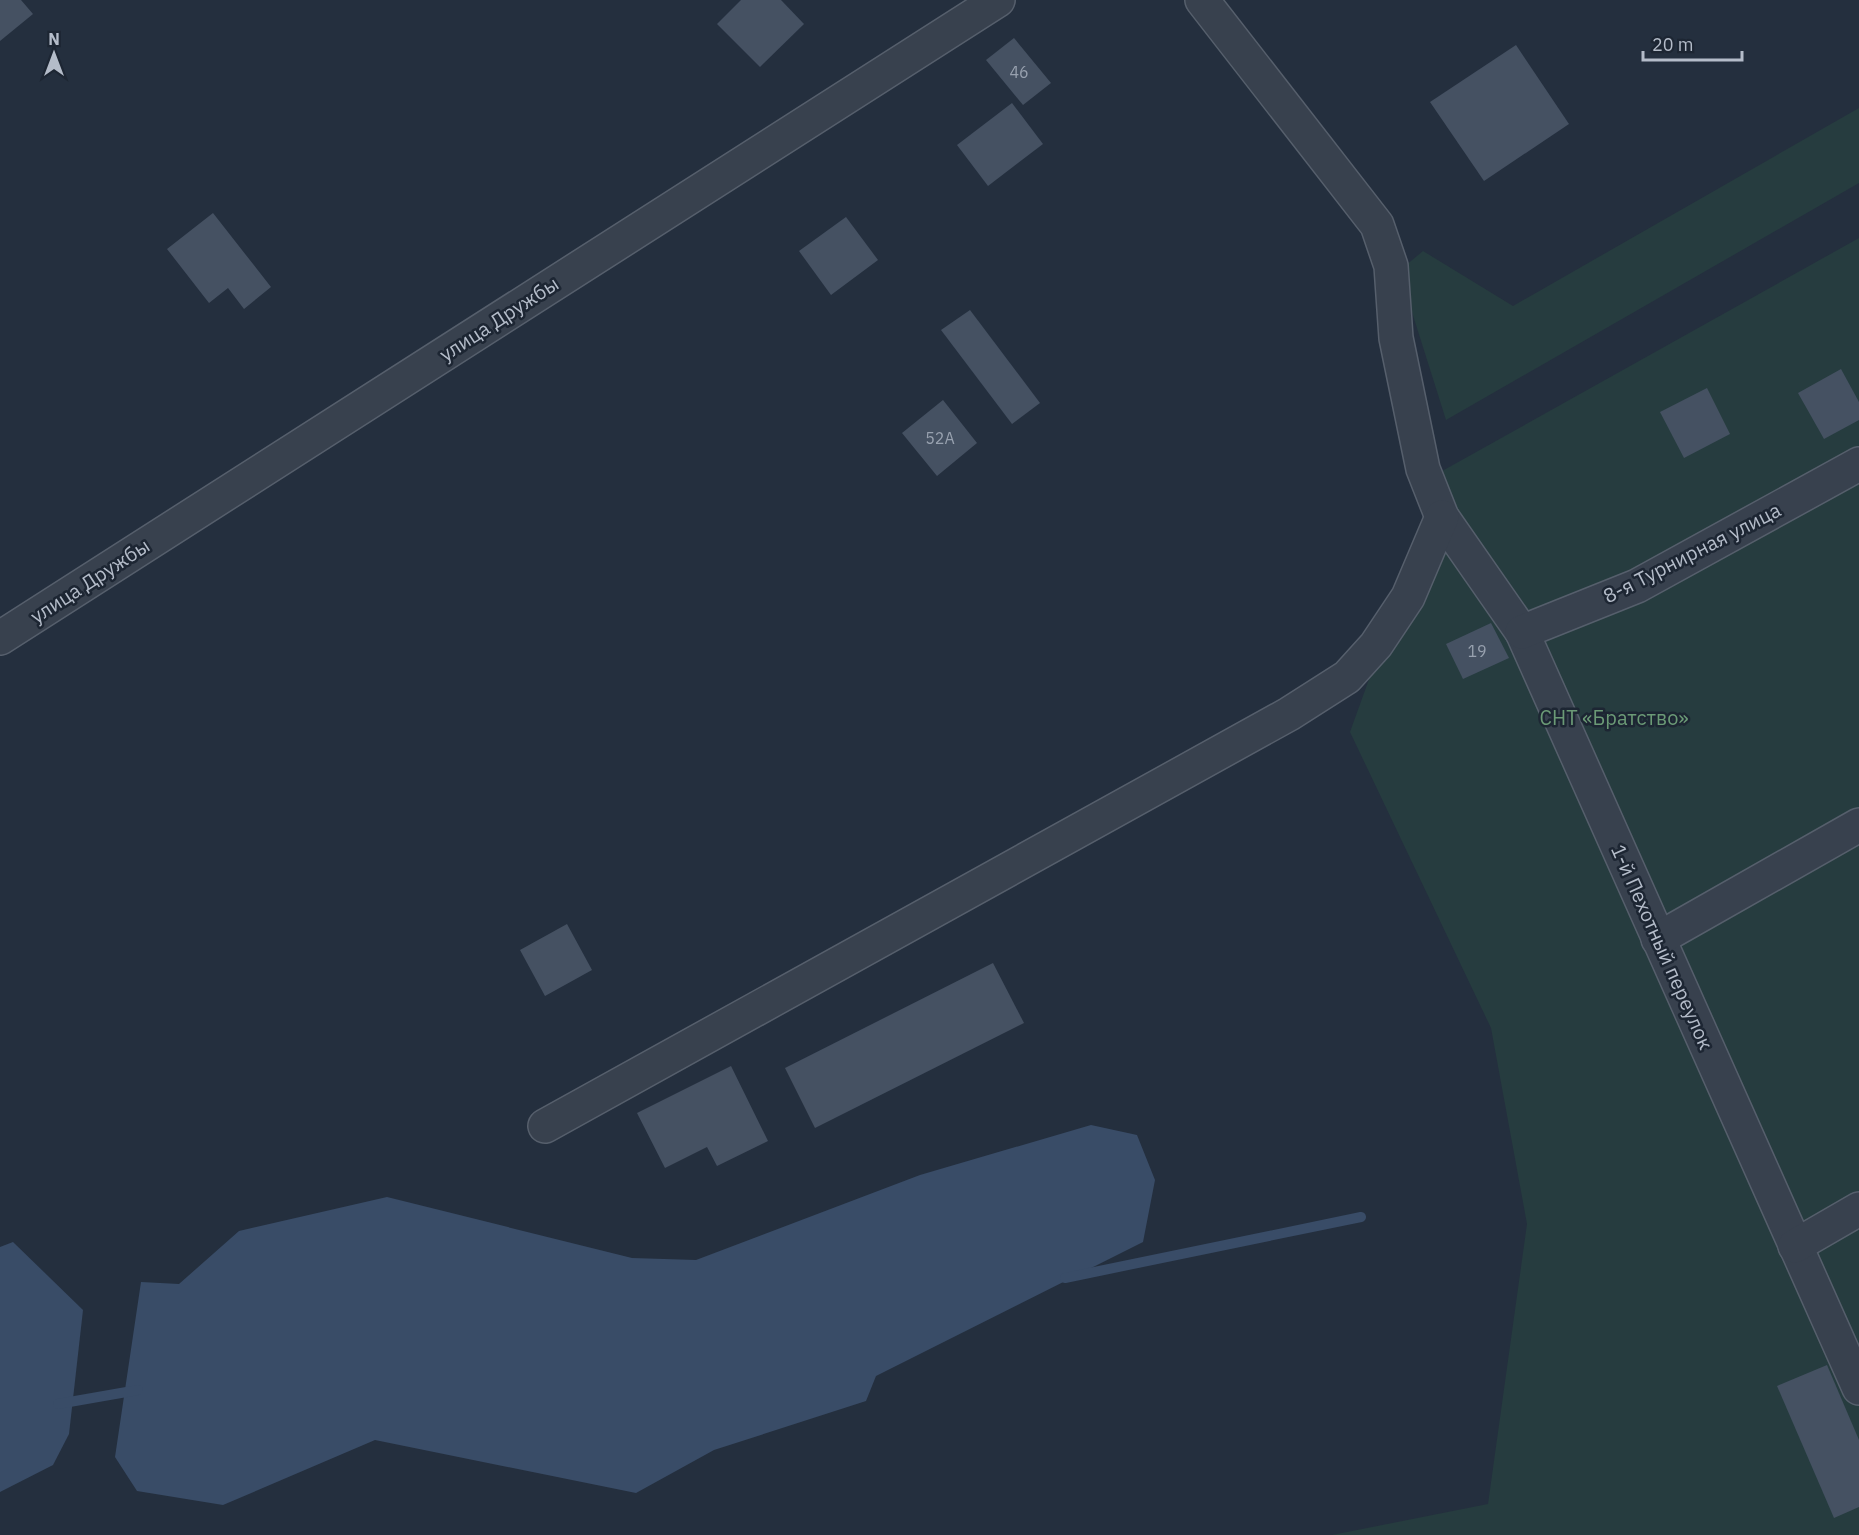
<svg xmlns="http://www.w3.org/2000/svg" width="1859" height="1535" viewBox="0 0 1859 1535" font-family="'IBM Plex Sans',sans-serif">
<rect width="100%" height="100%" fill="#242f3e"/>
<g fill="#263c3f">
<path d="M1859,108V183L1446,420L1399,271L1423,251L1513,306Z"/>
<path d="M1859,238V1535H1332L1488,1504L1527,1224L1491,1028L1350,732L1426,521L1435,475Z"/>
</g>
<g fill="#394c67">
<path d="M1091,1125L1137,1135L1155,1180L1143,1242L876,1376L866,1401L714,1450L636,1493L375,1440L223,1505L137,1491L115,1457L141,1282L179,1284L239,1231L387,1197L632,1258L696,1260L920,1175Z"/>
<path d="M13,1242L83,1310L69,1434L53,1465L0,1492V1247Z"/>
</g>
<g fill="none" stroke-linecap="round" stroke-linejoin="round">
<g stroke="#394c67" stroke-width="10">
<path d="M1065,1278L1361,1217"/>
<path d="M58,1404L138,1390"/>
</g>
</g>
<g fill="#455162">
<path d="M0,0H21L33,14L0,41Z"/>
<path d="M741,0H781L804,24L760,67L717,24Z"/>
<path d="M1014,38L1051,83L1023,105L986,60Z"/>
<path d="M1516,45L1569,124L1484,181L1430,102Z"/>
<path d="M1012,103L1043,144L988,186L957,145Z"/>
<path d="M213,213L271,287L244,309L228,288L209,303L167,249Z"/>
<path d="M846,217L878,260L831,295L799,251Z"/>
<path d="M970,310L1040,403L1012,424L941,330Z"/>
<path d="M1841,369L1859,402V420L1824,439L1798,393Z"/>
<path d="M1707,388L1730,434L1684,458L1660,412Z"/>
<path d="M943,400L977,443L937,476L902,433Z"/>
<path d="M1491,623L1509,658L1463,679L1446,644Z"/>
<path d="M567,924L592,970L545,996L520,950Z"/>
<path d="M993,963L1024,1023L815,1128L785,1068Z"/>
<path d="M731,1066L768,1141L717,1166L707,1147L665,1168L637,1113Z"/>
<path d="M1827,1365L1859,1440V1507L1834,1518L1777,1386Z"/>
</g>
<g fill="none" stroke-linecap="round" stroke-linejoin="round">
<defs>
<g id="minor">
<path d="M1202,0L1377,225L1391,266L1396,338L1423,469L1442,517L1522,632L1859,1388"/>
<path d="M1522,632L1637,586L1859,464"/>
<path d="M0,638L998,0"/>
<path d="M1658,939L1859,825"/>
<path d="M545,1126L1289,714L1347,677L1376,645L1408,597L1442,517"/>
<path d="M1795,1246L1859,1209"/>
</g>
</defs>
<use href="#minor" stroke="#565f6c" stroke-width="36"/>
<use href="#minor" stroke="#38414e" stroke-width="33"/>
</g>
<g text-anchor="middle" stroke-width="5" stroke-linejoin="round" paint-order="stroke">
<g font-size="16" fill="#98a1af">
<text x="1019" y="78">46</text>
<text x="940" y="444">52А</text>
<text x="1477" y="657">19</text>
</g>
<g font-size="20" fill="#b4bcc9" stroke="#1d2633">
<text transform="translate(499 319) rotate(-33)" y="7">улица Дружбы</text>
<text transform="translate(1692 553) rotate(-27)" y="7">8-я Турнирная улица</text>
<text transform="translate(90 581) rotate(-33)" y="7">улица Дружбы</text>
<text transform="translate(1662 947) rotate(66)" y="7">1-й Пехотный переулок</text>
</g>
<g font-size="20" fill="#6b9a76" stroke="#1d2633">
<text x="1614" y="725">СНТ «Братство»</text>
</g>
</g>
<g transform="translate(54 54)" stroke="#1d2633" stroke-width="4.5" paint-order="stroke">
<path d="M0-4.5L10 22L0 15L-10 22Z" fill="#b4bcc9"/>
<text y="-9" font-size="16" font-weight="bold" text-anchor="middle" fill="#b4bcc9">N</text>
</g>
<path d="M1643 51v9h99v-9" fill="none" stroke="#b4bcc9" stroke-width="3"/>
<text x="1652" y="51" font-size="18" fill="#b4bcc9" stroke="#1d2633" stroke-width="4.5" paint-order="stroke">20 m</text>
</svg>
